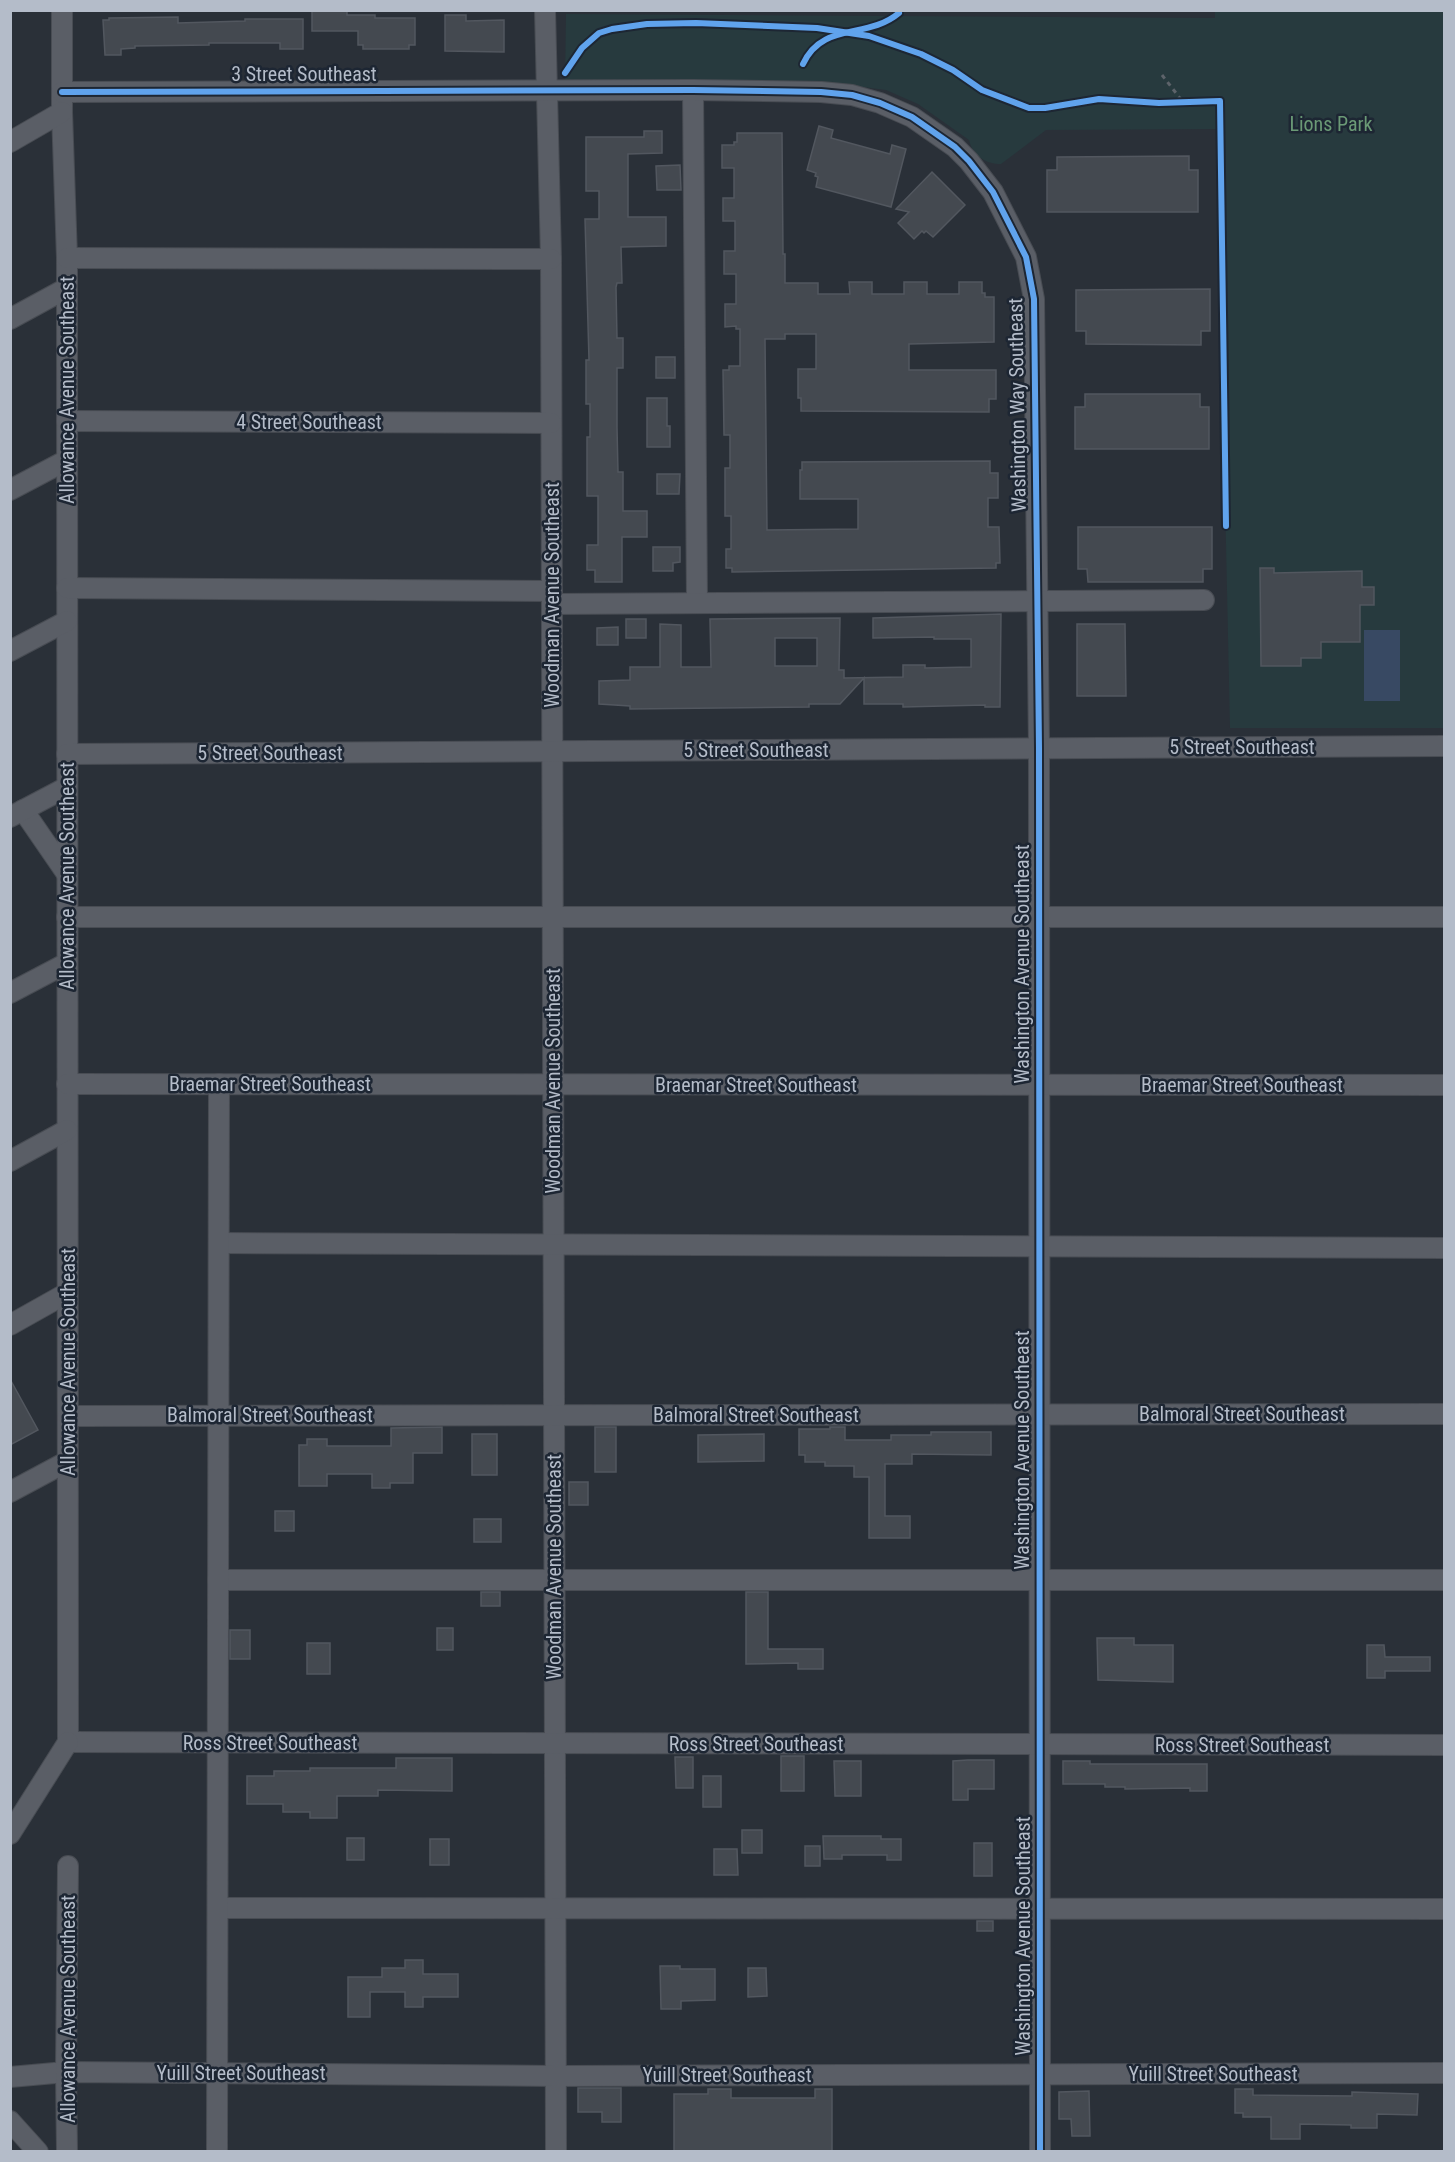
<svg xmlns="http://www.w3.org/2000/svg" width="1455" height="2162" viewBox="0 0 1455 2162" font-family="'Roboto Condensed',sans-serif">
<rect width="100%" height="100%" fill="#2a3038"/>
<path fill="#273a3e" d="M1215,10L1444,11V728H1230L1217,129L1046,130L1001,164C986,164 973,156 969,140L918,104L886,90L847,85L565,83L566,14L1215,18Z"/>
<rect fill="#384963" x="1364" y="630" width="36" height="71"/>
<g fill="#444950" stroke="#52575f" stroke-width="1.5" fill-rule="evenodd">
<path d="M312,10H347V15H375V18H415V45H409V49H363V45H358V31H312Z"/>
<path d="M445,15H466V21L504,20V52L445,51Z"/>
<path d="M178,17V23L245,21V19H303V49H280V43H209V45L135,46V48L121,49V55H105L103,20H109V18Z"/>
<path d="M819,126L833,130L831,138L890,154L892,145L906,149L891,207L816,187L818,177L815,176L816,173L807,170Z"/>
<path d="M644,131H662V153L628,154V217H666V246L621,247L622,283H617L616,287L617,338H623V368H617V427L618,472H623V511H647V537H622V582H595V570H587V545H598V496H587V437H590V404H586V360H589L585,219H599V191H586V137H644Z"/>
<path d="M737,133H782L783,254H785V283H818V294H850L849,282H872V294H904V282H927V294H959V282H982V293H985V297H994V342L909,344V370H996V399H989V412L801,411V398H798V369H816V334H785V339H765L767,530L858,529V499H800V470H802V462L990,461V473H998V498H988V527H999L1000,563H996V568L732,572V568H726V549H731V516H725V468H730V435H724L723,370H729V366H740V329H736V326L725,327V304H736V274H724V251H735V221H723V198H734V168H722V145H734V142H737Z"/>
<path d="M1189,156V170H1198V212H1047V170H1057V157Z"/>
<path d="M680,165L681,190H657L656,166Z"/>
<path d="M932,172L965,205L933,237L926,231L924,233L922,231L914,239L898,223L909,212L896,209Z"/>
<path d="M1210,289V331H1201V345L1086,344V331H1076V290Z"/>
<rect x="656" y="357" width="19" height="21"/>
<path d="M1085,394H1200V407H1209V449H1075V407H1085Z"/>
<path d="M647,398H667V426H670V447H647Z"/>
<path d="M657,474H680L679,494H657Z"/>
<path d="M1078,527H1212V569H1203V582H1088L1087,569H1078Z"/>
<path d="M653,547H680V562L673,563V571H653Z"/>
<path d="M1260,568H1274V573L1362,571V587H1374V605H1360V642H1321V658H1301V666H1261Z"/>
<path d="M1001,614L1000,707H985V705L903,707V704H864V678L840,704H809V707L630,709V706L599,704V681L630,680V667H660V624L681,625V667H711L710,619L840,618L839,670H844V678L903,677V665H925V668L971,667V639H934V637L873,638V618ZM775,638H817V666H775Z"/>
<rect x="626" y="619" width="20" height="19"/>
<path d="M1077,624H1125L1126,696H1077Z"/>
<path d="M618,627V645H597V628Z"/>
<path d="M10,1379L38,1430L10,1445Z"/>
<path d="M442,1427V1453H413V1483H390V1488H372V1474H327V1486H299V1445H307V1439H327V1446H391V1428Z"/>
<rect x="595" y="1427" width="21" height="45"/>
<path d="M830,1427H845V1440H891V1435H931V1432H991V1455L912,1454V1464H885V1516H910V1538H869V1477H854V1466H825V1462H805V1455H799V1429H830Z"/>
<rect x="472" y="1434" width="25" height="41"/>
<path d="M764,1434V1461L698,1462V1435Z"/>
<rect x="569" y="1482" width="19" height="23"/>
<rect x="275" y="1511" width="19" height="20"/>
<rect x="474" y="1519" width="27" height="23"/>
<rect x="481" y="1592" width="19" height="14"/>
<path d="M746,1592H768V1649H823V1669H798V1663L746,1664Z"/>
<rect x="437" y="1628" width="16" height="22"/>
<rect x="230" y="1630" width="20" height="29"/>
<path d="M1097,1638H1134V1645H1173V1682L1098,1680Z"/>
<rect x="307" y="1643" width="23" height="31"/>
<path d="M1367,1645H1384L1385,1657H1430V1671H1385V1678H1367Z"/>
<rect x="781" y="1756" width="23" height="35"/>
<path d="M675,1757H693V1788H676Z"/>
<path d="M396,1758H452V1791L378,1790V1796H337V1818H310V1812H283V1804H247V1776H274V1771H310V1768H396Z"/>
<path d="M968,1760H994V1789H968V1800H953V1761Z"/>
<path d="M834,1761H861V1796H835Z"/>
<path d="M1063,1761H1090V1764H1207V1791H1190V1788L1125,1789V1787H1105V1784H1063Z"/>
<rect x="703" y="1776" width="18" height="31"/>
<rect x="742" y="1830" width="20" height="23"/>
<path d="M823,1836H881V1839H901V1860H887V1855H842V1859H824Z"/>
<rect x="347" y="1838" width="17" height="22"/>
<rect x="430" y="1839" width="19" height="26"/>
<rect x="974" y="1843" width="18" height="33"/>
<rect x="805" y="1846" width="15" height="20"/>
<path d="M714,1849H737L738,1875H714Z"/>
<rect x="977" y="1921" width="16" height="10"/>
<path d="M405,1960H423V1974H458V1997H423V2007H405V1992H370V2017H348V1977H382V1968H405Z"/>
<path d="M660,1966H680V1969H715V2000L681,2001V2009H661Z"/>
<path d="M748,1968H766L767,1996L748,1997Z"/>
<path d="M578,2088H621V2122H602V2112H578Z"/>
<path d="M708,2089H731V2098H815V2089H832V2151H674V2094H708Z"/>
<path d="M1235,2089H1253V2095L1352,2096V2092L1418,2094L1417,2115L1377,2114V2128H1351V2125L1300,2124V2139H1271V2117H1243V2113H1235Z"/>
<path d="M1089,2091L1090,2136H1072L1071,2119H1059V2092Z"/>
</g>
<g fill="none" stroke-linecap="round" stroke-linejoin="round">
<defs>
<g id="minor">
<path d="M62,10V112L67,258L68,1742"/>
<path d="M545,10L551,259L556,2152"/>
<path d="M693,90L697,603"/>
<path d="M62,92L693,90L821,92L852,95L880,103L912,117L955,147L969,161L993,192L1026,257L1034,299L1039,748L1040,2152"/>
<path d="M10,142L62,112"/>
<path d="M67,258L551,259"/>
<path d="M10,319L67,288"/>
<path d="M67,421L551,423"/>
<path d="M10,490L67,460"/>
<path d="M67,588L552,591"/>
<path d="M552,604L1204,600"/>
<path d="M10,651L67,621"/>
<path d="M67,754L1444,746"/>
<path d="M23,810L67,874"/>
<path d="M10,817L67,787"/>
<path d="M67,917H1444"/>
<path d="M10,993L67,963"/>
<path d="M67,1084L1444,1085"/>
<path d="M10,1161L67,1130"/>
<path d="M219,1243L1444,1248"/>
<path d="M10,1325L67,1293"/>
<path d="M68,1416L1444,1414"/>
<path d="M10,1492L68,1461"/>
<path d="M218,1580H1444"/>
<path d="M68,1742L1444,1745"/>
<path d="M10,1834L68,1742"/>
<path d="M218,1908L1444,1909"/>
<path d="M10,2077L66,2072L556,2076L1444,2073"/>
<path d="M10,2121L38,2152"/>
<path d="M67,2152L66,2072L68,1866"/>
<path d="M217,2152L219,1084"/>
</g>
</defs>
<use href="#minor" stroke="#484c53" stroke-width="22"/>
<path stroke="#5d636a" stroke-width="3" stroke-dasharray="4.5 4.5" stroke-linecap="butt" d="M1162,75L1183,102"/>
<use href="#minor" stroke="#5a5e66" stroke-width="20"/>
<defs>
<g id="cycleway">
<path d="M803,64C823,21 867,40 899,13"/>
<path d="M565,73L582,48L599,33L612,29L647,24L696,23L817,28L869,36L921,54L953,70L982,90L1029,108H1045L1099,99L1159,103L1220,101L1226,526"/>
<path d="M62,92L693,90L821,92L852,95L880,103L912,117L955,147L969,161L993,192L1026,257L1034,299L1039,748L1040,2152"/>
</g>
</defs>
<use href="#cycleway" stroke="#1d2633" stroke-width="10"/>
<use href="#cycleway" stroke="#60a3ed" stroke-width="6"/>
</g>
<g text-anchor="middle" stroke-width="5" stroke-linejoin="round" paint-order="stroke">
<g font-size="20" fill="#b4bcc9" stroke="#1d2633">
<text x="304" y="81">3 Street Southeast</text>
<text transform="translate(67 390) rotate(-90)" y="7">Allowance Avenue Southeast</text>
<text transform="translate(1017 405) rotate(-91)" y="7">Washington Way Southeast</text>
<text x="309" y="429">4 Street Southeast</text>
<text transform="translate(552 595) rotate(-90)" y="7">Woodman Avenue Southeast</text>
<text x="1242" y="754">5 Street Southeast</text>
<text x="756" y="757">5 Street Southeast</text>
<text x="270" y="760">5 Street Southeast</text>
<text transform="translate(67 876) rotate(-90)" y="7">Allowance Avenue Southeast</text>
<text transform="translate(1022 964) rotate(-90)" y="7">Washington Avenue Southeast</text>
<text transform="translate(553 1081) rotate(-90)" y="7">Woodman Avenue Southeast</text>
<text x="270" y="1091">Braemar Street Southeast</text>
<text x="756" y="1092">Braemar Street Southeast</text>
<text x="1242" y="1092">Braemar Street Southeast</text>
<text transform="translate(68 1362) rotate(-90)" y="7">Allowance Avenue Southeast</text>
<text x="1242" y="1421">Balmoral Street Southeast</text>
<text x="270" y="1422">Balmoral Street Southeast</text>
<text x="756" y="1422">Balmoral Street Southeast</text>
<text transform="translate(1022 1450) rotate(-90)" y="7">Washington Avenue Southeast</text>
<text transform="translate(554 1567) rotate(-90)" y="7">Woodman Avenue Southeast</text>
<text x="270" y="1750">Ross Street Southeast</text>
<text x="756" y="1751">Ross Street Southeast</text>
<text x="1242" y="1752">Ross Street Southeast</text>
<text transform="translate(1023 1936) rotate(-90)" y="7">Washington Avenue Southeast</text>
<text transform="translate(68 2009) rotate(-90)" y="7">Allowance Avenue Southeast</text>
<text x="241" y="2080">Yuill Street Southeast</text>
<text x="1213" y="2081">Yuill Street Southeast</text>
<text x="727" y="2082">Yuill Street Southeast</text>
</g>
<g font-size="20" fill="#6b9a76" stroke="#1d2633">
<text x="1331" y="131">Lions Park</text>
</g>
</g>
<rect width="1455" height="2162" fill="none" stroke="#b4bcc9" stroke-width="24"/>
</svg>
